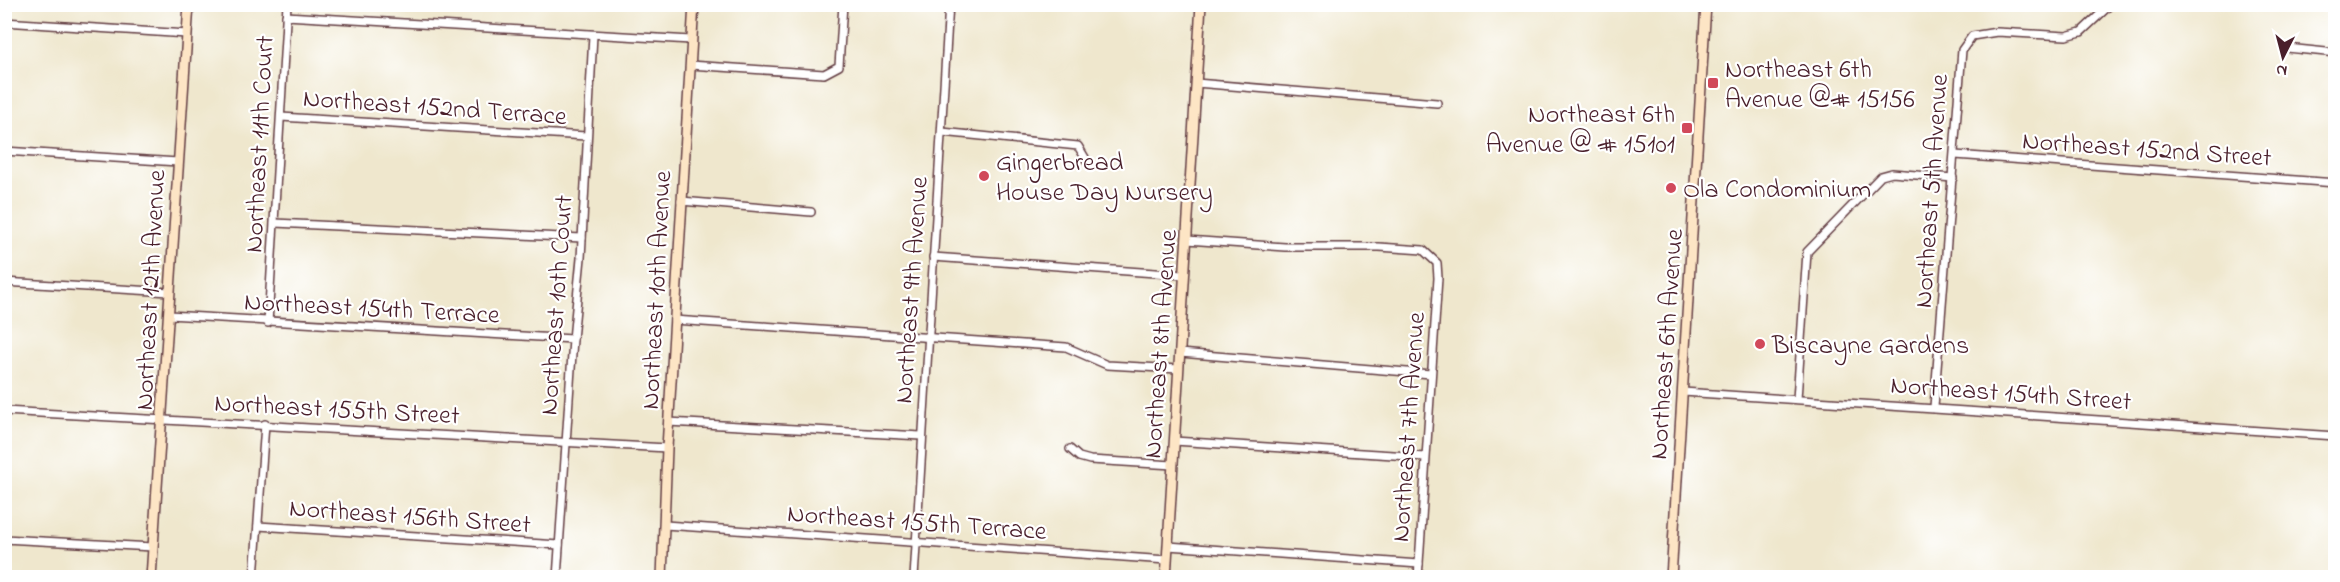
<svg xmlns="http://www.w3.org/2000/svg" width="2340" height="582" viewBox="0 0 2340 582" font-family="'Indie Flower',sans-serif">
<rect width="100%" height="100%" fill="#fff"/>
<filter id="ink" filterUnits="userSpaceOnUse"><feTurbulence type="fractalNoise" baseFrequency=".0167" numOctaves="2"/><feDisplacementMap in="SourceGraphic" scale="12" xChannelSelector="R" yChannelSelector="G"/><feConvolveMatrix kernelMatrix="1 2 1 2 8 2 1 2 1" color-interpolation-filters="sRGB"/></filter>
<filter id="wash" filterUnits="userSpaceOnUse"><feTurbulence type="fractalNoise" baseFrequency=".008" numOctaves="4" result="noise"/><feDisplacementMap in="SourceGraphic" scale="24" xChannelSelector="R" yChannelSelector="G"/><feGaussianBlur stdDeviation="1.35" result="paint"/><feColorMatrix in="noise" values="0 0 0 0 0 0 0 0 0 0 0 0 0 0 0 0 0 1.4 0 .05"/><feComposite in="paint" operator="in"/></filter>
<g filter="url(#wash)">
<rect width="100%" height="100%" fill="#efe7cd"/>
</g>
<g filter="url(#ink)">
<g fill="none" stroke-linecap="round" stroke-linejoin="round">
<defs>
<g id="street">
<path d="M286,16L691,40"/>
<path d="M4,22L187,34"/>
<path d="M2287,48L2336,53"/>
<path d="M690,65L824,74L839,66L843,4"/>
<path d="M1196,83L1437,103"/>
<path d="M281,117L586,136"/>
<path d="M942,132L1078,146L1090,166"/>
<path d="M4,151L178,162"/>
<path d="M1955,155L2336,183"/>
<path d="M681,201L811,212"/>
<path d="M275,223L582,238"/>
<path d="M1187,240L1285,247H1379L1423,250L1437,263L1438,278L1418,578"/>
<path d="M933,257L1183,275"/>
<path d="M4,282L170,292"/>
<path d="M169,315L573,339"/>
<path d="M674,320L1066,347L1107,365L1179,369"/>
<path d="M268,323L287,4"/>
<path d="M1180,353L1431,374"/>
<path d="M1683,392L2336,436"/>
<path d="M1797,399L1807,252L1881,176L1892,173L1953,178"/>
<path d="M1934,407L1962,50L1972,36L1997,32L2066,36L2081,32L2111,4"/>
<path d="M4,411L667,448"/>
<path d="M668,422L921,436"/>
<path d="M1174,441L1425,457"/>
<path d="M1070,449L1079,457L1090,460L1173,465"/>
<path d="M665,525L1167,560"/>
<path d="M258,526L559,545"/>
<path d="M4,539L153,547"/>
<path d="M1168,546L1419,564"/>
<path d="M254,578L265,424"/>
<path d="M557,578L573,339L581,258L593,35"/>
<path d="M914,578L949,4"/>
</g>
<g id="secondary">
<path d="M151,578L189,4"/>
<path d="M662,578L667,448L694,4"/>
<path d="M1166,578L1201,4"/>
<path d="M1671,578L1706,4"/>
</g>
</defs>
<use href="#street" stroke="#633d43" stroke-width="10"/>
<use href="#secondary" stroke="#633d43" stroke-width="12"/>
<use href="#street" stroke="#fff" stroke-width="7"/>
<use href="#secondary" stroke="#fde5c5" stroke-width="9"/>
</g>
</g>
<g fill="#d1495b" stroke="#fff" stroke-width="2">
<rect x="1707" y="77" width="12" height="12" rx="3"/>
<rect x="1681" y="122" width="12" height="12" rx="3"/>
<circle cx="984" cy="176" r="6"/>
<circle cx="1671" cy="188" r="6"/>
<circle cx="1760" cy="344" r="6"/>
</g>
<g text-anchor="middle" stroke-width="4.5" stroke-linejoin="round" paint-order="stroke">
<g font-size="26" fill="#4a1f2b" stroke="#fff" text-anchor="start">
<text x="1725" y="77">Northeast 6th<tspan x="1725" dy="30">Avenue @# 15156</tspan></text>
<text x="1675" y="122" text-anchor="end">Northeast 6th<tspan x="1675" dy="30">Avenue @ # 15101</tspan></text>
<text x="996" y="170">Gingerbread<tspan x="996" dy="30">House Day Nursery</tspan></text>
<text x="1683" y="197">Ola Condominium</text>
<text x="1772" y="353">Biscayne Gardens</text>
</g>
<g font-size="26" fill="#4a1f2b" stroke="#fff">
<text transform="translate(435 106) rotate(4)" y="9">Northeast 152nd Terrace</text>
<text transform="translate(258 144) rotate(-87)" y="9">Northeast 11th Court</text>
<text transform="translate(2147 148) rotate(4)" y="9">Northeast 152nd Street</text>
<text transform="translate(1930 191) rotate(-86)" y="9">Northeast 5th Avenue</text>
<text transform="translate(149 290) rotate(-87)" y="9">Northeast 12th Avenue</text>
<text transform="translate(655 290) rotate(-87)" y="9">Northeast 10th Avenue</text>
<text transform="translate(910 290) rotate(-86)" y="9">Northeast 9th Avenue</text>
<text transform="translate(555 305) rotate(-86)" y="9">Northeast 10th Court</text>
<text transform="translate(372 307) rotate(3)" y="9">Northeast 154th Terrace</text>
<text transform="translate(1159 344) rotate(-86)" y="9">Northeast 8th Avenue</text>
<text transform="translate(1665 344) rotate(-86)" y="9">Northeast 6th Avenue</text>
<text transform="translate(2011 392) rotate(4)" y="9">Northeast 154th Street</text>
<text transform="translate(337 408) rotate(3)" y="9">Northeast 155th Street</text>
<text transform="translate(1407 427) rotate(-86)" y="9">Northeast 7th Avenue</text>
<text transform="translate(410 515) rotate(4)" y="9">Northeast 156th Street</text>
<text transform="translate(917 521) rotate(4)" y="9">Northeast 155th Terrace</text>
</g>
</g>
<rect width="2340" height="582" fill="none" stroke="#fff" stroke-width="24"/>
<g transform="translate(2283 57) rotate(186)" stroke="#ffffff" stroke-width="4.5" paint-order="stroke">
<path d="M0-4.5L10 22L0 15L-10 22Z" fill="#4a1f2b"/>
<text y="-9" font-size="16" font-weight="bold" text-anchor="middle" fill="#4a1f2b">N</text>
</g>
</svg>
